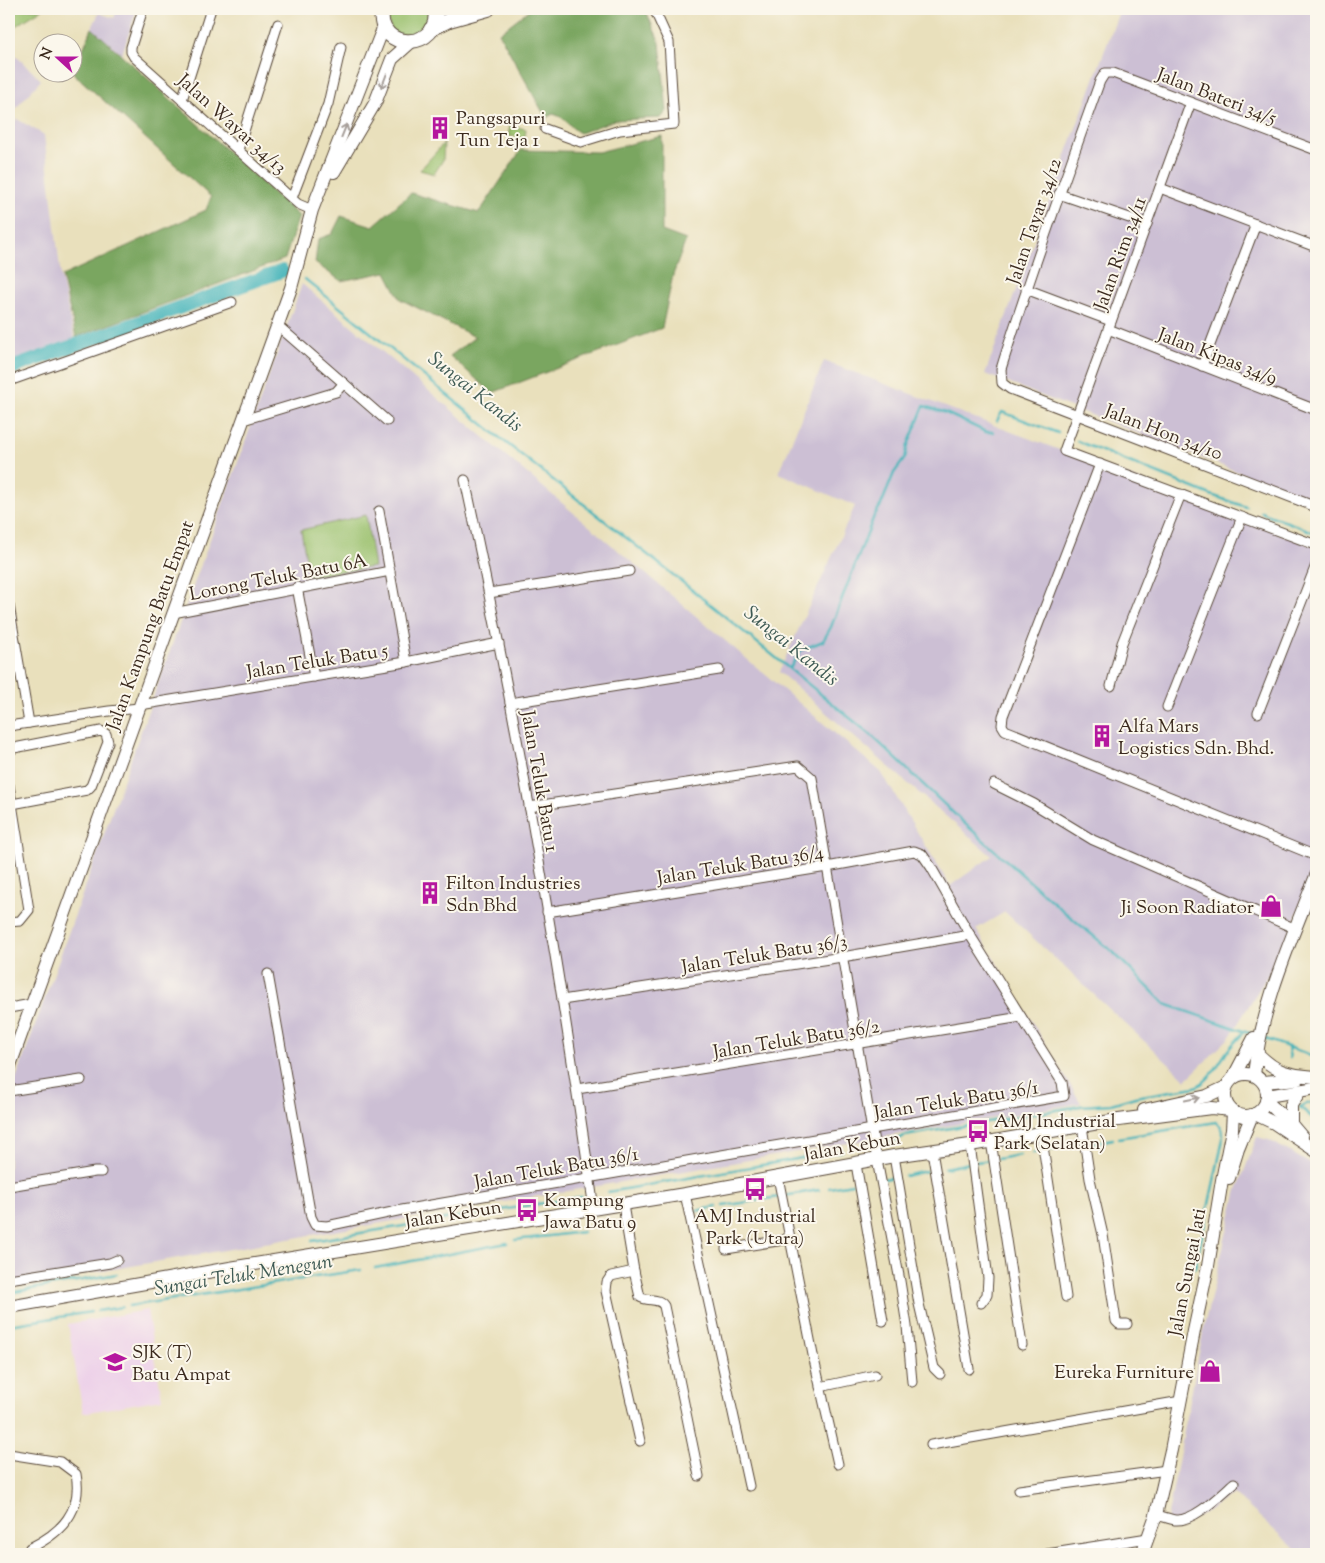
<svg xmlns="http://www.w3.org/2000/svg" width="1325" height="1563" viewBox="0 0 1325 1563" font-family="'Sorts Mill Goudy',serif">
<rect width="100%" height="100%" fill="#fbf7ec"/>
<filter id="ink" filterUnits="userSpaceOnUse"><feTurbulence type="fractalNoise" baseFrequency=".02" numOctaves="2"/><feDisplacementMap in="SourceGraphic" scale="10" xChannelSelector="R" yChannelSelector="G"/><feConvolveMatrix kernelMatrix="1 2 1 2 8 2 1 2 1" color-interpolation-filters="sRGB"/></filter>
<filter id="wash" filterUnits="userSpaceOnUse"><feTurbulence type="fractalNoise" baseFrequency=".0096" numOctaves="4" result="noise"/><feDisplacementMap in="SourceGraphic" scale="20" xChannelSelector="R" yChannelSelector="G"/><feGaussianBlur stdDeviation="1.12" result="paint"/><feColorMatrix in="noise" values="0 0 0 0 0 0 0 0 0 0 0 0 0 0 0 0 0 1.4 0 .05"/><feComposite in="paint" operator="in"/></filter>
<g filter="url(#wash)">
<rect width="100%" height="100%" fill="#e9e0bc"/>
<path fill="#edd1e9" d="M147,1310L162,1399L83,1413L68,1324Z"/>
<g fill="#ccbfd4">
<path d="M118,9H137L122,54L92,28L99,13L114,18Z"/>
<path d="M1120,9H1316V502L985,374Z"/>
<path d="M9,49L41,80L9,116Z"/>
<path d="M17,119L44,135L61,277L75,341L9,365V130Z"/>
<path d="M302,284L881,772L950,886L992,856L779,672L855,506L779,473L824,361L1316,547V863L1282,952L1229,1038L1186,1080L1005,912L976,929L1081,1103L9,1287V1098Z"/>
<path d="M1257,1137L1269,1140L1316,1167V1554H1301L1234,1494L1183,1526L1166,1525L1205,1322L1237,1190Z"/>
</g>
<g fill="#99c06c" stroke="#6a7545">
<path d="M9,9H43L9,30Z"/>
<path d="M386,9H429C430,26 425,28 411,37L392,32L385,13Z"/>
<path d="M510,126L526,129L525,138L508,136Z"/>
<path d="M444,143L443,160L434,174L420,170Z"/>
<path d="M366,515L374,567L309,576L301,530Z"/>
</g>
<g fill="#7aa660" stroke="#5a683f">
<path d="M530,9H645L660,43L667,111L661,118L615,120L580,133C567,126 568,118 553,114L546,118L499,33Z"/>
<path d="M92,28L299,216L285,259L76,337L62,276L206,210L211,197L73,73Z"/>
<path d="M662,136V231L686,240L673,275L662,328L492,393L450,356L475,337L400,299L386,272L341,281L315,263L318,239L332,234L341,216L373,226L411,193L479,213L521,150L598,152Z"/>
</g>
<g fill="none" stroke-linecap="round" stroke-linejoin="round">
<g stroke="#43b3b9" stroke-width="2.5">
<path d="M305,279L500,438L691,589L871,735L964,823L1062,910L1113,952L1165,1004L1252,1034"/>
<path d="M997,421L1002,412L1058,433"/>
<path d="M1077,441L1211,495L1246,507"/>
<path d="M1261,512L1316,533"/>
<path d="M790,668L801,650L823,641L831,627L874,516L881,505L894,473L905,458L908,445L924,406L946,413L986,432H993"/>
<path d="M1263,1038L1316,1057"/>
<path d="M1288,1048L1290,1058"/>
<path d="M1316,1102L1306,1104L1300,1107L1316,1121"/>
<path d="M1119,1138L1216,1122C1225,1128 1223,1135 1222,1144L1195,1268"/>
<path d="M888,1143L905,1136L1080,1106L1111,1104L1135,1097L1195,1087C1210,1081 1217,1066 1226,1053C1231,1045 1238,1039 1244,1032"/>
<path d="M1087,1144L1113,1139"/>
<path d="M1051,1150L1082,1144"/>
<path d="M1033,1153L1039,1152"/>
<path d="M997,1159L1020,1155"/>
<path d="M976,1162L991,1160"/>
<path d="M945,1168L970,1163"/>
<path d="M905,1176L926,1171"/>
<path d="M884,1179L894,1177"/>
<path d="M829,1188L852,1184"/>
<path d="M608,1192L842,1151"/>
<path d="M784,1196L819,1190"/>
<path d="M723,1206L779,1197"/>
<path d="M696,1211L716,1207"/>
<path d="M612,1226L623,1224"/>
<path d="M515,1240L583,1232"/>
<path d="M312,1241L581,1197"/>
<path d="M375,1268L507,1243"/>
<path d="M9,1293L117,1274"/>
<path d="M129,1306L361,1270"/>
<path d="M97,1311L122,1307"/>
<path d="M9,1325L91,1312"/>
</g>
<path stroke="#43b3b9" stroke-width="14" d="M9,369L282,271"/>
</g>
</g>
<g filter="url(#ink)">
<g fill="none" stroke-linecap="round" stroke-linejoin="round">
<defs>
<g id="street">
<path d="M143,9L131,47V52L134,57L298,204L312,210"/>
<path d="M182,100L211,9"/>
<path d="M1191,102L1064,451L1316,545"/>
<path d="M9,122V121"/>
<path d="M545,129L581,142L620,130L674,124L669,42L654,9"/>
<path d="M238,150L278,24"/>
<path d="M1316,150L1113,73H1105L1100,81C1066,176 1031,272 1001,369L1002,383L1010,389L1316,507"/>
<path d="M1160,188L1316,247"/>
<path d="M1059,194L1147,224"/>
<path d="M292,198L328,104L341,47"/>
<path d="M1026,289L1111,321"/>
<path d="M277,325L387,421"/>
<path d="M1108,329L1316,410"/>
<path d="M1202,366L1256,224"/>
<path d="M9,381L232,302"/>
<path d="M243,420L336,392L344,383"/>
<path d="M1100,464L1003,716L1002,725L1005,730L1316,856"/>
<path d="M465,480C517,721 559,964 594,1209"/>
<path d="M379,511L406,662"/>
<path d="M297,587L314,677"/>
<path d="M489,593L629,571"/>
<path d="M9,605L29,723"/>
<path d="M173,613L390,571"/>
<path d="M1111,686L1122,643L1181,494"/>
<path d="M510,703L719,670"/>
<path d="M140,705L406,662L499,643"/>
<path d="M1167,707L1242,517"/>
<path d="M1258,713L1316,565"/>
<path d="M9,726L109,711L139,708"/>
<path d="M9,749L101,731L106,734L108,742L91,786L87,790L12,804"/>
<path d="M994,784L1034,804L1093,840L1296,929"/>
<path d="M9,785L29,910L20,921L9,922"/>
<path d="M529,807L798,766L812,778L877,1160L900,1281L907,1326L912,1382"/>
<path d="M268,974L311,1217L315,1225L327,1226L402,1210L1064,1096L1062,1082L970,935L931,867L922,854L914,851L827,867L547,912"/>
<path d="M562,1000L842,957L970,935"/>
<path d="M9,1008L32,1004"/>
<path d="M577,1089L1021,1017"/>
<path d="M9,1091L81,1080"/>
<path d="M1082,1126L1090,1179L1103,1235L1116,1321L1119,1324H1127"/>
<path d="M1041,1133L1066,1297"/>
<path d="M991,1141L1022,1345"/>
<path d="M970,1145L988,1278L987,1295L981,1303"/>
<path d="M932,1151L969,1369"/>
<path d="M894,1156L919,1304L934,1368L940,1374"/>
<path d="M856,1164L883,1321"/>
<path d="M778,1177L813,1355L838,1464"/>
<path d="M9,1186L95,1172H101"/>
<path d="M685,1194L749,1486"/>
<path d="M623,1205L634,1271L640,1297C648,1302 659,1297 664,1306L699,1476"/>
<path d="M726,1249L790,1239"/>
<path d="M634,1271L611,1276L607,1282L606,1291L640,1441"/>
<path d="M9,1279L110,1263L117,1260"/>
<path d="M820,1387L875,1375"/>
<path d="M931,1445L1181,1401"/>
<path d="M9,1454L60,1462L76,1474C83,1511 61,1533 30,1548L32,1554"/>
<path d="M1019,1490L1167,1470"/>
<path d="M1156,1515C1162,1516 1169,1519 1175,1520C1194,1522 1220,1495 1234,1483"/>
<path d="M1047,1554L1148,1538"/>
</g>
<g id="secondary">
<path d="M334,172L375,103L392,59L411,42"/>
<path d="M1256,1052C1276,1073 1288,1075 1316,1077"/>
<path d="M9,1068L291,288L312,210L384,26"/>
<circle cx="1246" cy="1095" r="21"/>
<path d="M1254,1075C1261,1006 1291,940 1316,876"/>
<path d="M1233,1078L1254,1038"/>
<path d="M1263,1082L1298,1079"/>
<path d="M1267,1096L1316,1088"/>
<path d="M1266,1101L1291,1124L1302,1137"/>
<path d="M1144,1110L1207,1096L1226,1087"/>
<path d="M1255,1114L1274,1123L1316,1151"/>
<path d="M1291,1124V1105L1299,1092"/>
<path d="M1229,1178L1238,1149L1252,1115"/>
<path d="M9,1307L230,1268L685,1194L894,1156L970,1145L1111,1121L1211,1108L1231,1110"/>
<path d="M1142,1554L1156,1515L1171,1450L1194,1331L1208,1266L1222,1180L1232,1130L1233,1112"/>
</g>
<g id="primary">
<path d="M382,9C375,54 443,50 435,9"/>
<path d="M431,29L449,20L488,9"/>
</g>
</defs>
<use href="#street" stroke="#554536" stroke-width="11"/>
<use href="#secondary" stroke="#554536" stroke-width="14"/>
<use href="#primary" stroke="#554536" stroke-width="16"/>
<use href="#street" stroke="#fff" stroke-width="9"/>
<use href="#secondary" stroke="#fff" stroke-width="12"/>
<use href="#primary" stroke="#fff" stroke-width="14"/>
</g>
<defs><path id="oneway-shaft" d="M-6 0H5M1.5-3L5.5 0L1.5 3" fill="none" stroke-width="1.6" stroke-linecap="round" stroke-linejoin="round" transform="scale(1.25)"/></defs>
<g stroke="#a79f9a">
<use href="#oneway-shaft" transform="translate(384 81) rotate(111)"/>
<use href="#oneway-shaft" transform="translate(344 131) rotate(-68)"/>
<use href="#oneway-shaft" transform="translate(1192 1099) rotate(-12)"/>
</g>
</g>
<defs>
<symbol id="building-bare" viewBox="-9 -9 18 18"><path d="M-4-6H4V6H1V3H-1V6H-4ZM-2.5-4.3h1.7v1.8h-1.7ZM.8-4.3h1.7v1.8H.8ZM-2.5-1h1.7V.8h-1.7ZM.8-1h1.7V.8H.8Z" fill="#b5179e" stroke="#fbf7ec" stroke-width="2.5" paint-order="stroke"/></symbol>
<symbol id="shop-bare" viewBox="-9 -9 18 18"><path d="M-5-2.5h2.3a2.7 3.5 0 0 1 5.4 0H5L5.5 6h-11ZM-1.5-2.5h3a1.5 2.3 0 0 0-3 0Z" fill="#b5179e" stroke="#fbf7ec" stroke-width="2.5" paint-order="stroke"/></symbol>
<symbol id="bus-bare" viewBox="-9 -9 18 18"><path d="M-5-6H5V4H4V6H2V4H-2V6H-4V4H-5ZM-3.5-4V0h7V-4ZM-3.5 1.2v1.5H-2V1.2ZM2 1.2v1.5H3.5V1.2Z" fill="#b5179e" stroke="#fbf7ec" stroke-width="2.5" paint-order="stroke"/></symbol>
<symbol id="school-bare" viewBox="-9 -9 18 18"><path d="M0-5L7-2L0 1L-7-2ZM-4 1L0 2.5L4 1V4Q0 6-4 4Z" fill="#b5179e" stroke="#fbf7ec" stroke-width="2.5" paint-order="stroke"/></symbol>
</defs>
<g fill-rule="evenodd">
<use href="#building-bare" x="424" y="112" width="32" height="32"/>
<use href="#building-bare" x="1086" y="720" width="32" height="32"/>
<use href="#building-bare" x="414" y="877" width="32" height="32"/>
<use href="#shop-bare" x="1255" y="890" width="32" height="32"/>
<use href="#bus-bare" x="962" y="1115" width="32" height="32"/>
<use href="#bus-bare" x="739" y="1173" width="32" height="32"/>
<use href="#bus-bare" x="511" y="1194" width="32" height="32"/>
<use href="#school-bare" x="99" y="1346" width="32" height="32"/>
<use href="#shop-bare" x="1194" y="1355" width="32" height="32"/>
</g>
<g text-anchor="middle" stroke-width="4" stroke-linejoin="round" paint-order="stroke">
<g font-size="19" fill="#3b2a1e" stroke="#fbf7ec">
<text transform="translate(1217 95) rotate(21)" y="7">Jalan Bateri 34/5</text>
<text transform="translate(233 123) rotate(42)" y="7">Jalan Wayar 34/13</text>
<text transform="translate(1033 221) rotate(-71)" y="7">Jalan Tayar 34/12</text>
<text transform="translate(1119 253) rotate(-70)" y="7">Jalan Rim 34/11</text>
<text transform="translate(1218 355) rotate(21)" y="7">Jalan Kipas 34/9</text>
<text transform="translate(1164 431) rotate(21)" y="7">Jalan Hon 34/10</text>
<text transform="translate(278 576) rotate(-11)" y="7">Lorong Teluk Batu 6A</text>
<text transform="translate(149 625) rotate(-70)" y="7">Jalan Kampung Batu Empat</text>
<text transform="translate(317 660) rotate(-9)" y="7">Jalan Teluk Batu 5</text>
<text transform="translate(541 781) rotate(80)" y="7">Jalan Teluk Batu 1</text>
<text transform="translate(740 864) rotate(-9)" y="7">Jalan Teluk Batu 36/4</text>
<text transform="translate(764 953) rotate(-9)" y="7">Jalan Teluk Batu 36/3</text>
<text transform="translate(796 1038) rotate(-9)" y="7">Jalan Teluk Batu 36/2</text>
<text transform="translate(956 1099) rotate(-9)" y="7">Jalan Teluk Batu 36/1</text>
<text transform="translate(852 1145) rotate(-10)" y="7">Jalan Kebun</text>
<text transform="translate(556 1167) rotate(-10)" y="7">Jalan Teluk Batu 36/1</text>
<text transform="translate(453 1213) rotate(-9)" y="7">Jalan Kebun</text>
<text transform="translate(1186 1272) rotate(-79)" y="7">Jalan Sungai Jati</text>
</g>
<g font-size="19" fill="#3b2a1e" stroke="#fbf7ec" text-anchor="start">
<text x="456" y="124">Pangsapuri<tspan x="456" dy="22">Tun Teja 1</tspan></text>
<text x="1118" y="732">Alfa Mars<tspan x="1118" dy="22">Logistics Sdn. Bhd.</tspan></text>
<text x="446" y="889">Filton Industries<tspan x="446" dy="22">Sdn Bhd</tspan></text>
<text x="1254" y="913" text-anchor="end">Ji Soon Radiator</text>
<text x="994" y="1127">AMJ Industrial<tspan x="994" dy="22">Park (Selatan)</tspan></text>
<text x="544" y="1206">Kampung<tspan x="544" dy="22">Jawa Batu 9</tspan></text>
<text x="755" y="1222" text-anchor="middle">AMJ Industrial<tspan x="755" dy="22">Park (Utara)</tspan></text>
<text x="132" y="1358">SJK (T)<tspan x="132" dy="22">Batu Ampat</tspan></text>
<text x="1194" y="1378" text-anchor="end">Eureka Furniture</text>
</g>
<g font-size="20" font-style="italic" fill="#3e5a54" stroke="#fbf7ec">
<text transform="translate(476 391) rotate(39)" y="7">Sungai Kandis</text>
<text transform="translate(792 645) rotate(39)" y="7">Sungai Kandis</text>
<text transform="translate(243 1274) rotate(-9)" y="7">Sungai Teluk Menegun</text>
</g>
</g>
<rect width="1325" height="1563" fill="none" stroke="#fbf7ec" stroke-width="30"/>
<g transform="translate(58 58) rotate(291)"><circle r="24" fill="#fbf7ec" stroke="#aea59a"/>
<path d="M0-4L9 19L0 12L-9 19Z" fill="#b5179e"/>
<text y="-8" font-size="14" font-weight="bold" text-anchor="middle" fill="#3b2a1e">N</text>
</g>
</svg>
